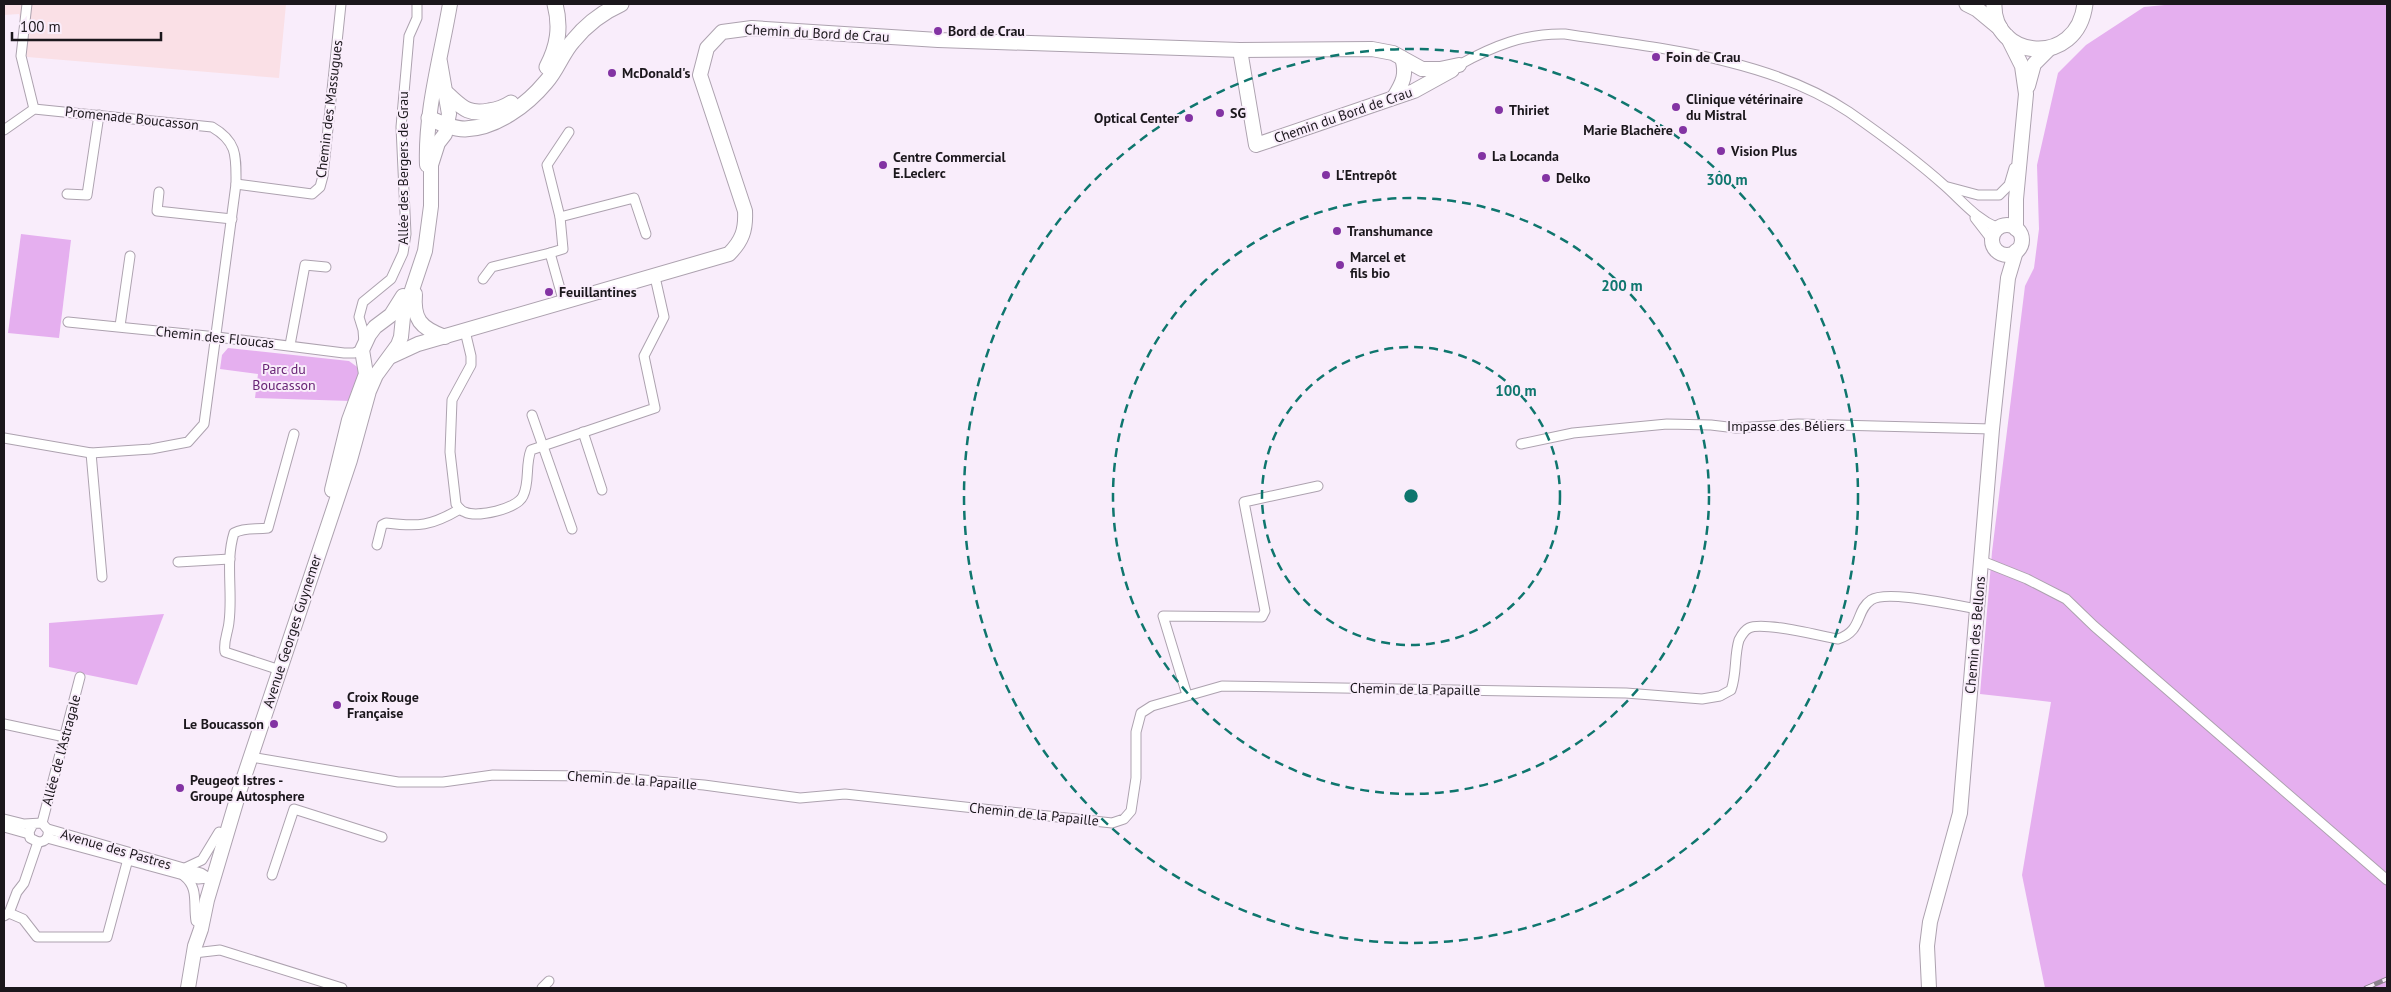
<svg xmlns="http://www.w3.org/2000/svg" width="2391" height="992" viewBox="0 0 2391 992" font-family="'PT Sans',sans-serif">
<rect width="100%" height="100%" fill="#f9edfb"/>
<path fill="#fae0e6" d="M4,4H286L279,78L27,57L19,14L4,15Z"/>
<g fill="#e5afef">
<path d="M2175,4H2387V988H2045L2022,875L2051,702L1980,694L1992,552L2025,286L2034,268L2039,229L2037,165L2058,73L2086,45L2144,7Z"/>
<path d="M21,234L71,240L59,338L8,333Z"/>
<path d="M228,348L349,361L360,369L351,401L255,398L258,374L220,369L222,355Z"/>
<path d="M164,614L137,685L49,667V623Z"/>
</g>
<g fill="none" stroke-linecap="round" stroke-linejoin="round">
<defs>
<g id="street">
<path d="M27,4L21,56L34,109"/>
<path d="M1459,65C1493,46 1525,33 1565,34C1657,48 1769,58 1849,112C1882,135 1915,159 1945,186C1963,202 1975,218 1998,228"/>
<path d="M4,130L34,109L212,127C238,142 236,157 236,184L204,424L188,442L151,449L91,453L4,438"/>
<path d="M236,184L312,194L320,187L323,176L341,4"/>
<path d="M1948,187L1978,195H1999L2009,185L2014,168"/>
<path d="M159,192L157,211L232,219"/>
<path d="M67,194L87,195L99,115"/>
<path d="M560,217L634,198L646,234"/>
<path d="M1975,218L1992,240"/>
<path d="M483,279L492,267L550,253"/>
<path d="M564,303L550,253L563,249L560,217L547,165L569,132"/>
<path d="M68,322L217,337L344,353H354L362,350"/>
<path d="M120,326L130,256"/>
<path d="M465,331L471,356V365L452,400L450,452L456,504C458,507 461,511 465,512C477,518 517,509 523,496C530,482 525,465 531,450L655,408L644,356L664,317L655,277"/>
<path d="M364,343L363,330L359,317L363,302L391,279L403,253L406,234L401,127L409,36L417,18V4"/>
<path d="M290,345L305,265L326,267"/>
<path d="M532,415L572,529"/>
<path d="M583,432L602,490"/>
<path d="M1521,444L1573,433L1667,424L1711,425L1736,428L1798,424L1992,429"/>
<path d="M91,453L102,577"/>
<path d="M377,545L382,525L386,523C419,527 431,526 460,509"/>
<path d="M1982,561L2027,579L2066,599L2094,626L2387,880"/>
<path d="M178,562L230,559"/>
<path d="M280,670L225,652C223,641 228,633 229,622C233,592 225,562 234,533C246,527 255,530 268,528L294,434"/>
<path d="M1187,695L1163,616L1262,617L1265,611L1244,502L1318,486"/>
<path d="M4,724L65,737"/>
<path d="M251,757L398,782H443L493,775L596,776L704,785L800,798L845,794L1112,823L1124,819L1131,811L1136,778V732L1141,713L1152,706L1222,686L1626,693L1702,699L1720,696L1731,690C1737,674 1734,656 1739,640C1741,636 1745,630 1749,628C1763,621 1820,636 1838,639C1863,631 1855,611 1871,600C1887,589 1957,606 1978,609"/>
<path d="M4,819L24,824L42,823L48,830C49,837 46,842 38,842L30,838L29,832L33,824"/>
<path d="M42,823L80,677"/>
<path d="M4,827L29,834"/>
<path d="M48,829L201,873L209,878"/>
<path d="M47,838L198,879L209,878"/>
<path d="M185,868L202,860L219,832"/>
<path d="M272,875L294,809L382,837"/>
<path d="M184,876C199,888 193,903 196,921"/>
<path d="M9,913L17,892L24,883L38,842"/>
<path d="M4,916L9,913L23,919L37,937H107L128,859"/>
<path d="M194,953L220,950L342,988"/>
<path d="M542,988L549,981"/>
</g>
<g id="secondary">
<path d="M2007,36L2022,66L2026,94L2016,199V229"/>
<path d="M1240,50L1256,145L1414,91L1452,70"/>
<path d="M2028,86L2034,64L2050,48"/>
<path d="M1394,97C1403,83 1407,74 1402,58"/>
<path d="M427,165C425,111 441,57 450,4"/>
<circle cx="2007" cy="240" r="15"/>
<path d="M415,294C413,319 420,328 445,337"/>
<path d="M392,356L418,344L729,254C742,241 746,230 745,211L700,75L707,48L722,32L752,28L938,40L1240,50L1372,49L1393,53L1422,69H1440L1459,65"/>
<path d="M332,490L349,420L366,374L362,350L369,335L375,327L391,315L403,296"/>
<path d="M188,988L195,946L201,929L207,900L240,789L350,460L369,391L376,375L398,345L401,337L403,317L425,251L431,206V165L438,143L445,134L449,114L440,62"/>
<path d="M1929,988L1927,946L1930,922L1960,813L1992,429L2008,278L2016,251"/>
</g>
<g id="primary">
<path d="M1967,4L1977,9L2000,28"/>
<path d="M1994,4C1992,59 2077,69 2085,4"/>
<path d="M547,67C558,46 561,27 555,4"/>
<path d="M447,94C462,107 467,115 489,111C496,110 505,107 511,103"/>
<path d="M429,118C440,123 453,129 465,129C496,128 527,105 546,82C557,70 562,53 573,41C586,25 603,12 621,4"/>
</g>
</defs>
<use href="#street" stroke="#ada2af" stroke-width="11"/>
<use href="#secondary" stroke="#ada2af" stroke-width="16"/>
<use href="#primary" stroke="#ada2af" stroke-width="17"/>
<use href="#street" stroke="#fff" stroke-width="9"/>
<use href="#secondary" stroke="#fff" stroke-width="14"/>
<use href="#primary" stroke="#fff" stroke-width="15"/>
<defs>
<path id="rail" d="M2366,988L2387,979"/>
</defs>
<use href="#rail" stroke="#8a828c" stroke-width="5"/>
<use href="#rail" stroke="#f9edfb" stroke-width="3" stroke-dasharray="9" stroke-linecap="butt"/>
</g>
<g fill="none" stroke="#0f766e" stroke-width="2.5" stroke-dasharray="9 6">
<circle cx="1411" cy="496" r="149"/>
<circle cx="1411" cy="496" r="298"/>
<circle cx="1411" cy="496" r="447"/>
</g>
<g fill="#8333a3" stroke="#f9edfb" stroke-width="2">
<circle cx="938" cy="31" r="5"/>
<circle cx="1656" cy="57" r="5"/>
<circle cx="612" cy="73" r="5"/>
<circle cx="1676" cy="107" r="5"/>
<circle cx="1499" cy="110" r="5"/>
<circle cx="1220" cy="113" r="5"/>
<circle cx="1189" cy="118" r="5"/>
<circle cx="1683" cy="130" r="5"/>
<circle cx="1721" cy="151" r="5"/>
<circle cx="1482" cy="156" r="5"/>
<circle cx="883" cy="165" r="5"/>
<circle cx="1326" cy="175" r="5"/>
<circle cx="1546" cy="178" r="5"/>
<circle cx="1337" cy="231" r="5"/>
<circle cx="1340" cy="265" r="5"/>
<circle cx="549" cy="292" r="5"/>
<circle cx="337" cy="705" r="5"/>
<circle cx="274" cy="724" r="5"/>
<circle cx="180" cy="788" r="5"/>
</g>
<g text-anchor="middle" stroke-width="4" stroke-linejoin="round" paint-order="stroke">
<g font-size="14" font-weight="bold" fill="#1b171c" stroke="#f9edfb" text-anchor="start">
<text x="948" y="36">Bord de Crau</text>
<text x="1666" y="62">Foin de Crau</text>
<text x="622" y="78">McDonald's</text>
<text x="1686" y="104">Clinique vétérinaire<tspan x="1686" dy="16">du Mistral</tspan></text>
<text x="1509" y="115">Thiriet</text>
<text x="1230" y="118">SG</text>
<text x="1179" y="123" text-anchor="end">Optical Center</text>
<text x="1673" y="135" text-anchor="end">Marie Blachère</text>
<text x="1731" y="156">Vision Plus</text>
<text x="1492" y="161">La Locanda</text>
<text x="893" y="162">Centre Commercial<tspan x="893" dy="16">E.Leclerc</tspan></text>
<text x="1336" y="180">L'Entrepôt</text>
<text x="1556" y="183">Delko</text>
<text x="1347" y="236">Transhumance</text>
<text x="1350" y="262">Marcel et<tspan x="1350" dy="16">fils bio</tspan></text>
<text x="559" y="297">Feuillantines</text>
<text x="347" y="702">Croix Rouge<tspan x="347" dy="16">Française</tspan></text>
<text x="264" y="729" text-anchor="end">Le Boucasson</text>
<text x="190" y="785">Peugeot Istres -<tspan x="190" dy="16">Groupe Autosphere</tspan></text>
</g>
<g font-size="14" fill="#1b171c" stroke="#f9edfb">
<text transform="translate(817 33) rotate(3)" y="5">Chemin du Bord de Crau</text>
<text transform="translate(329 109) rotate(-83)" y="5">Chemin des Massugues</text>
<text transform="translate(1343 115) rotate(-19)" y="5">Chemin du Bord de Crau</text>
<text transform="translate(132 118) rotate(6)" y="5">Promenade Boucasson</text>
<text transform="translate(403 168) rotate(-90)" y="5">Allée des Bergers de Grau</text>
<text transform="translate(215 337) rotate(6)" y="5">Chemin des Floucas</text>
<text x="1786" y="431">Impasse des Béliers</text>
<text transform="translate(292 631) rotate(-72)" y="5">Avenue Georges Guynemer</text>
<text transform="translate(1975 635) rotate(-85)" y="5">Chemin des Bellons</text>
<text transform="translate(1415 689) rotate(1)" y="5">Chemin de la Papaille</text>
<text transform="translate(61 750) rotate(-75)" y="5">Allée de l'Astragale</text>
<text transform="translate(632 780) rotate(4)" y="5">Chemin de la Papaille</text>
<text transform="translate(1034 814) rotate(6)" y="5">Chemin de la Papaille</text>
<text transform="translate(116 849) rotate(16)" y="5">Avenue des Pastres</text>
</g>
<g font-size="14" fill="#682475" stroke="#f9edfb">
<text x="284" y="374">Parc du<tspan x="284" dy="16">Boucasson</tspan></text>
</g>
</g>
<circle cx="1411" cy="496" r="8" fill="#0f766e" stroke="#f9edfb" stroke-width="2.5"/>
<g font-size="15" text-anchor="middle" font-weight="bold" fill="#0f766e" stroke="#f9edfb" stroke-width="4" stroke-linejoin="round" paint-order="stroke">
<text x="1727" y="185">300 m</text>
<text x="1622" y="291">200 m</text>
<text x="1516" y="396">100 m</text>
</g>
<rect width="2391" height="992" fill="none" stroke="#1b171c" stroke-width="10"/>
<path d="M12 32v8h149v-8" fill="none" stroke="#1b171c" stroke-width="2.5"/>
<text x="20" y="32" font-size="15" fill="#1b171c" stroke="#f9edfb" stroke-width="4" paint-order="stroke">100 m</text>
</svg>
